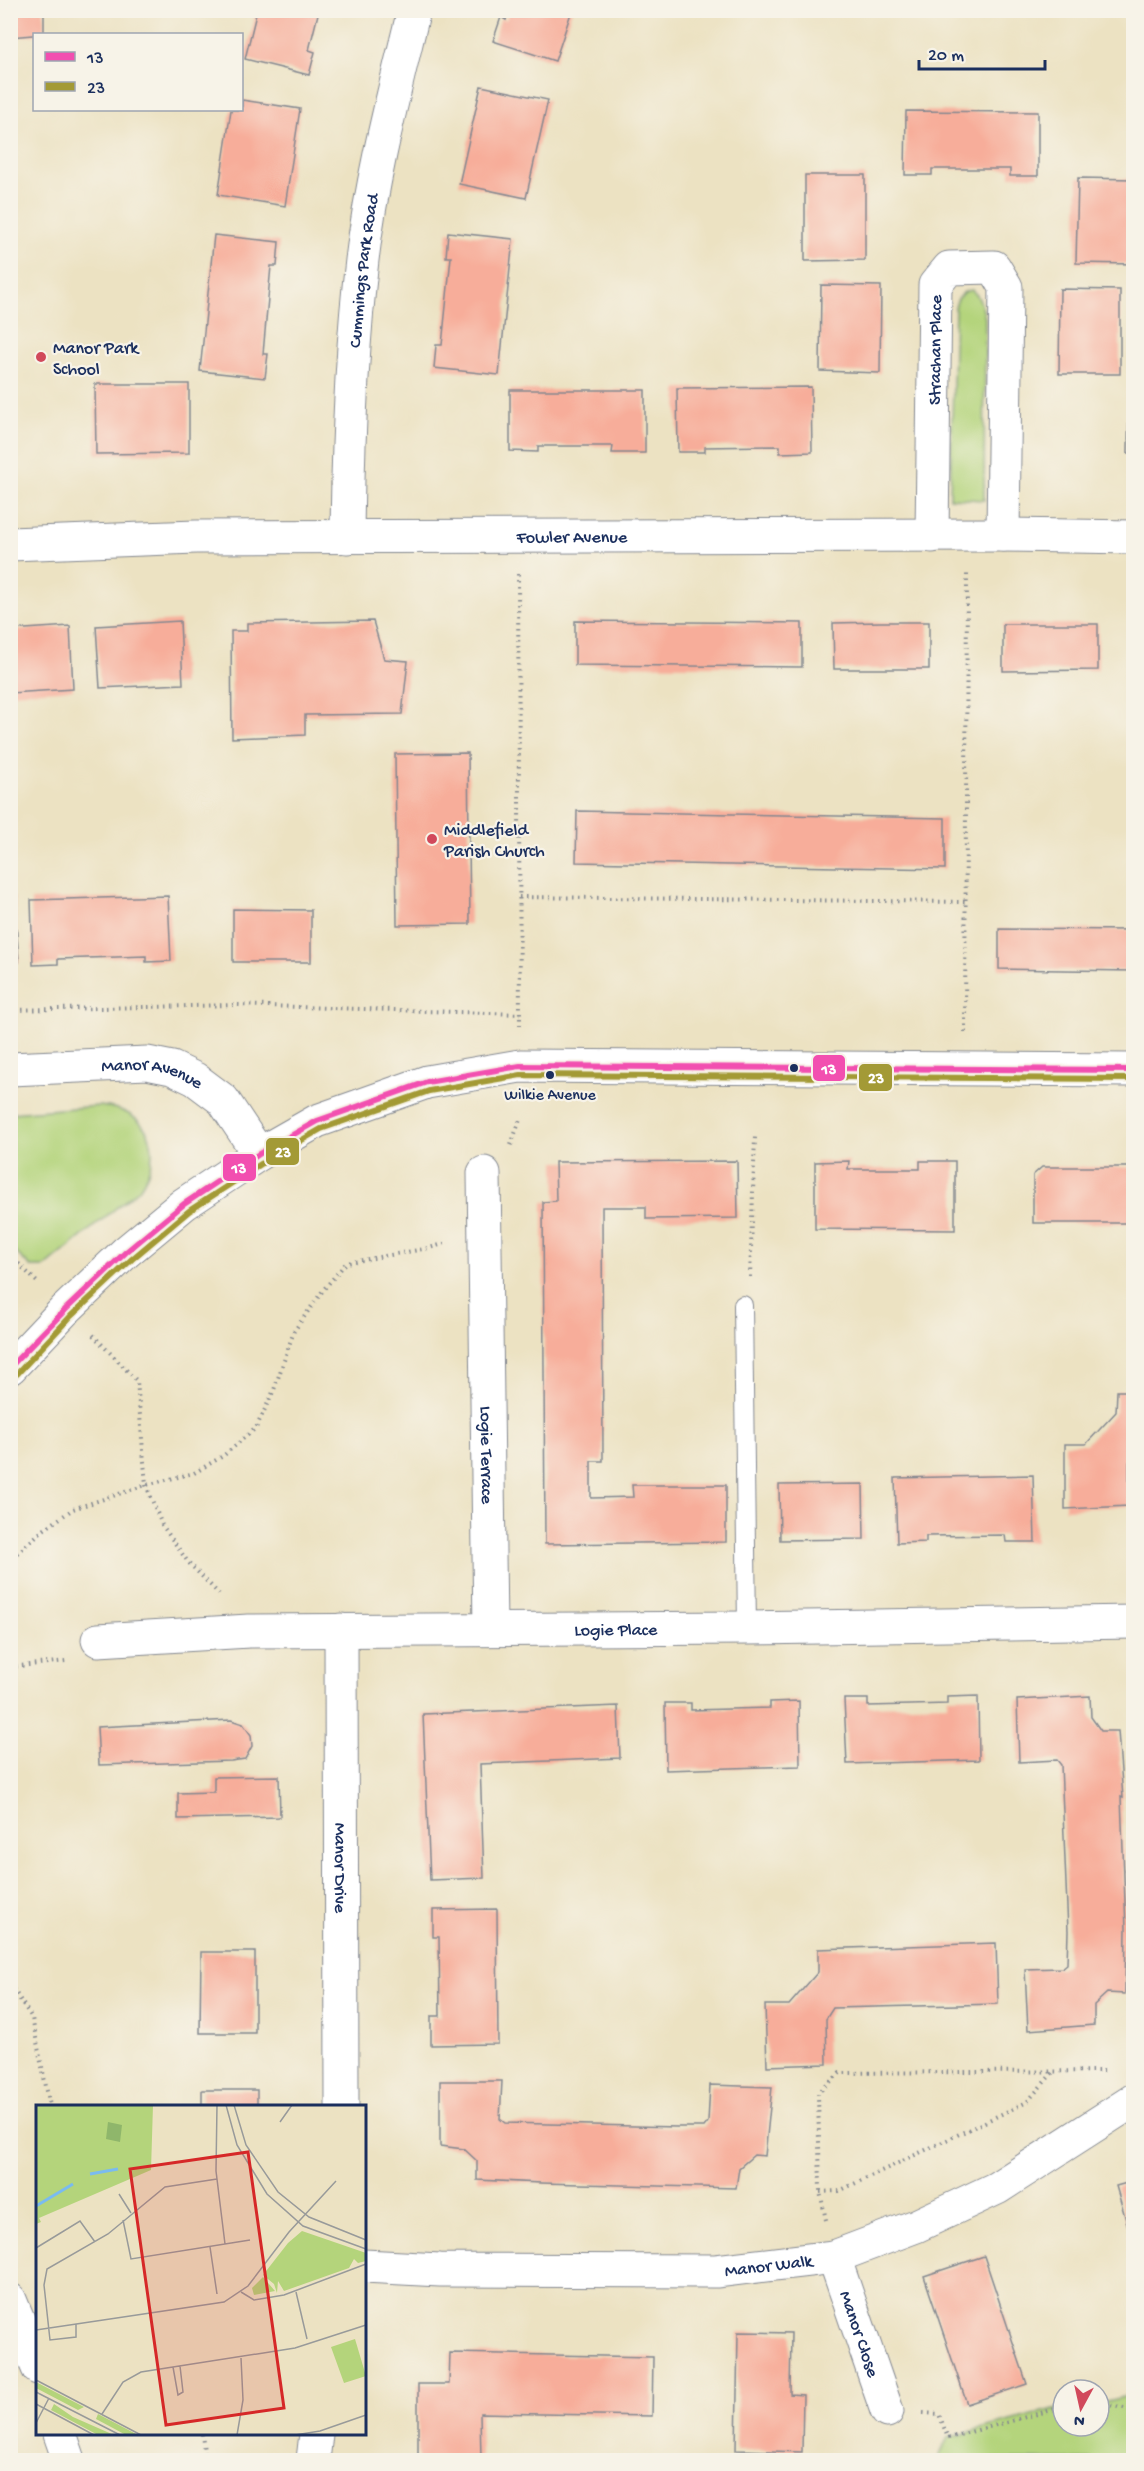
<svg xmlns="http://www.w3.org/2000/svg" width="1144" height="2471" viewBox="0 0 1144 2471" font-family="'Gochi Hand',sans-serif">
<rect width="100%" height="100%" fill="#f7f3e8"/>
<filter id="ink" filterUnits="userSpaceOnUse"><feTurbulence type="fractalNoise" baseFrequency=".0167" numOctaves="2"/><feDisplacementMap in="SourceGraphic" scale="12" xChannelSelector="R" yChannelSelector="G"/><feConvolveMatrix kernelMatrix="1 2 1 2 8 2 1 2 1" color-interpolation-filters="sRGB"/></filter>
<filter id="wash" filterUnits="userSpaceOnUse"><feTurbulence type="fractalNoise" baseFrequency=".008" numOctaves="4" result="noise"/><feDisplacementMap in="SourceGraphic" scale="24" xChannelSelector="R" yChannelSelector="G"/><feGaussianBlur stdDeviation="1.35" result="paint"/><feColorMatrix in="noise" values="0 0 0 0 0 0 0 0 0 0 0 0 0 0 0 0 0 1.4 0 .05"/><feComposite in="paint" operator="in"/></filter>
<g filter="url(#wash)">
<rect width="100%" height="100%" fill="#ece2c2"/>
<g fill="#b4d47b" stroke="#68826c" stroke-width="1.5">
<path d="M972,290C981,298 982,307 985,318L984,500L950,498L955,308C957,298 961,291 972,290Z"/>
<path d="M99,1106C148,1109 167,1149 139,1189L45,1267H31L11,1248V1113Z"/>
<path d="M1133,2395V2460H937L948,2438L1062,2407L1063,2426H1099V2403Z"/>
</g>
<g id="blocks">
<g fill="#f7ad9a">
<path d="M10,10H44V34L10,37Z"/>
<path d="M257,10H319L309,50L315,52L309,75L245,59Z"/>
<path d="M509,10H572L555,61L493,41L501,17L506,20Z"/>
<path d="M481,86L548,100L526,198L459,184Z"/>
<path d="M242,100L300,109L285,206L218,195L231,110H242Z"/>
<path d="M906,111L1038,112V176H1010V169H932V175H905Z"/>
<path d="M805,175H865V260L805,261Z"/>
<path d="M1078,178L1134,179V264L1076,263Z"/>
<path d="M448,232L513,239L499,375L434,368L436,345H442L451,257H446Z"/>
<path d="M214,235L279,242L277,266H271L267,309L263,354H268L265,378L200,371Z"/>
<path d="M821,285L881,286L880,373L820,371Z"/>
<path d="M1060,289L1120,290V374H1059Z"/>
<path d="M95,384H189V453L96,454Z"/>
<path d="M811,387L812,452L780,453V446L705,447V452H678L677,388Z"/>
<path d="M1129,389H1134V453H1128Z"/>
<path d="M510,390H645V453H612L613,446H538V452L510,451Z"/>
<path d="M180,621L183,684L100,688L96,626Z"/>
<path d="M373,621L384,659L408,661L402,714L305,715V735L232,738L231,631H247V623Z"/>
<path d="M575,621L802,623V667L575,665Z"/>
<path d="M881,622H929V669H834L833,623Z"/>
<path d="M1003,624H1098V670L1003,671Z"/>
<path d="M70,626L73,689L10,693V630Z"/>
<path d="M468,753L470,924L397,925L395,754Z"/>
<path d="M577,811L945,818V869L576,862Z"/>
<path d="M168,896L171,961L146,962V956L58,959V964L33,965L31,900Z"/>
<path d="M10,897H14L19,962L10,963Z"/>
<path d="M233,909L311,910V962H233Z"/>
<path d="M999,929L1134,930V971L999,969Z"/>
<path d="M737,1161L738,1218L646,1219V1207H602L603,1461H591V1498L633,1497L632,1485H726V1542L545,1544L543,1202L556,1201L555,1162Z"/>
<path d="M849,1161L848,1169H920V1161H955V1230L815,1229V1162Z"/>
<path d="M1042,1167H1134V1223H1033V1175Z"/>
<path d="M1117,1391H1134V1458L1129,1462V1506L1065,1509V1444H1086L1116,1412Z"/>
<path d="M1033,1475L1035,1542H1006L1005,1535L926,1536V1542L897,1543L895,1478Z"/>
<path d="M863,1484L864,1539L780,1540L779,1485Z"/>
<path d="M978,1696L979,1760L847,1764L844,1699H868V1706L910,1705L947,1704V1697Z"/>
<path d="M1090,1696L1091,1717L1101,1731H1118L1123,1798L1121,1797L1126,1929L1125,1994L1107,1993L1094,2005V2025L1028,2030L1025,1969L1062,1968L1067,1964L1068,1931L1061,1765L1057,1760L1019,1762L1017,1700Z"/>
<path d="M799,1701L800,1766L666,1770L665,1703H691V1710L770,1708V1702Z"/>
<path d="M618,1706L620,1758L480,1764L484,1878L430,1880L423,1714Z"/>
<path d="M231,1720L243,1724L251,1735L252,1746L245,1759L231,1761L99,1765L97,1727Z"/>
<path d="M279,1776L280,1817L178,1819V1793L214,1792V1777Z"/>
<path d="M497,1909L498,2044L431,2045V2016H440L439,1937H433V1910Z"/>
<path d="M996,1943L998,2004L833,2008L826,2019L827,2064L767,2066L765,2005H789L818,1972V1949Z"/>
<path d="M201,1952H255V2033H200Z"/>
<path d="M440,2081H502L500,2119L505,2123L677,2127H704L708,2122L710,2085L772,2087L765,2156L754,2155L739,2168L736,2188L541,2183L477,2180V2161L464,2149L440,2146Z"/>
<rect x="202" y="2090" width="55" height="16"/>
<path d="M1134,2181V2244H1133L1116,2186Z"/>
<path d="M984,2256L1027,2384L967,2404L924,2276Z"/>
<path d="M738,2332L791,2333L790,2394L803,2395L802,2452L736,2450Z"/>
<path d="M450,2353L653,2357L652,2416L480,2413L481,2460H418V2384H449Z"/>
</g>
</g>
</g>
<g filter="url(#ink)">
<use href="#blocks" fill-opacity="0" stroke="#848890" stroke-width="1.5"/>
<g fill="none" stroke-linecap="round" stroke-linejoin="round">
<defs>
<path id="service" d="M743,1305L747,1628"/>
<g id="minor">
<path id="s1" d="M932,536L935,285L949,268L994,267L1006,287L1003,535"/>
<path id="s2" d="M347,537C348,444 351,352 362,260C372,176 394,93 414,10"/>
<path id="s3" d="M10,544L196,537L1003,535L1134,537"/>
<path id="s4" d="M10,1069L147,1063L172,1068L195,1079L223,1100L259,1154"/>
<path id="s5" d="M484,1173L490,1629"/>
<path id="s6" d="M341,1630L342,2106"/>
<path id="s7" d="M98,1640L249,1631L747,1628L1134,1622"/>
<path id="s8" d="M834,2257L887,2411"/>
<path id="s9" d="M364,2266L440,2270L716,2271L834,2257L916,2226L997,2188L1134,2100"/>
<path d="M313,2460L316,2434"/>
</g>
<path id="tertiary" d="M10,1368L65,1310L126,1252L184,1204L259,1154L317,1121L427,1082L520,1066L1134,1070"/>
<g id="primary">
<path d="M10,2300L38,2368"/>
<path d="M60,2434L69,2460"/>
</g>
</defs>
<use href="#service" stroke="#848890" stroke-width="20"/>
<use href="#minor" stroke="#848890" stroke-width="35"/>
<use href="#tertiary" stroke="#848890" stroke-width="35"/>
<use href="#primary" stroke="#848890" stroke-width="35"/>
<g stroke="#848890" stroke-width="4" stroke-dasharray="1.5 4.5" stroke-linecap="butt">
<path d="M518,574L520,1029"/>
<path d="M519,897L966,902"/>
<path d="M10,1010L236,1005L520,1014"/>
<path d="M965,1032L967,572"/>
<path d="M511,1145L521,1117"/>
<path d="M10,1255L37,1282"/>
<path d="M750,1277L755,1137"/>
<path d="M93,1335L137,1381L146,1485L162,1525L188,1562L219,1594"/>
<path d="M10,1563L15,1555L42,1531L73,1509L146,1485L194,1473L223,1456L256,1428L274,1390L294,1331L324,1289L346,1263L429,1248L447,1243"/>
<path d="M10,1667L66,1661"/>
<path d="M10,1984L32,2018L50,2106"/>
<path d="M820,2192L839,2191L1027,2102L1055,2070"/>
<path d="M826,2220L820,2192L818,2093L840,2073L1106,2071"/>
<path d="M1099,2403L1134,2410"/>
<path d="M923,2413L939,2414L948,2438L1063,2407"/>
<path d="M202,2434L205,2460"/>
</g>
<use href="#service" stroke="#fff" stroke-width="18"/>
<use href="#minor" stroke="#fff" stroke-width="33"/>
<use href="#tertiary" stroke="#fff" stroke-width="33"/>
<use href="#primary" stroke="#fff" stroke-width="33"/>
<defs>
<path id="bus-1" d="M10,1367L65,1310L126,1252L184,1204L259,1154L317,1121L427,1082L520,1066L1134,1070"/>
<path id="bus-2" d="M17,1374L71,1316L132,1259L189,1211L264,1162L321,1129L429,1091L521,1075L1134,1079"/>
</defs>
<use href="#bus-1" stroke="#f7f3e8" stroke-width="10"/>
<use href="#bus-2" stroke="#f7f3e8" stroke-width="10"/>
<use href="#bus-1" stroke="#f24fb0" stroke-width="6"/>
<use href="#bus-2" stroke="#a39a36" stroke-width="6"/>
</g>
</g>
<g fill="#d1495b" stroke="#f7f3e8" stroke-width="2">
<circle cx="41" cy="357" r="6"/>
<circle cx="432" cy="839" r="6"/>
</g>
<g fill="#1b2f5e" stroke="#f7f3e8" stroke-width="2">
<circle cx="794" cy="1068" r="5"/>
<circle cx="550" cy="1075" r="5"/>
</g>
<g text-anchor="middle" stroke-width="4.5" stroke-linejoin="round" paint-order="stroke">
<g font-size="16" fill="#1b2f5e" stroke="#f7f3e8">
<text x="550" y="1099">Wilkie Avenue</text>
</g>
<g font-size="18" fill="#1b2f5e" stroke="#f7f3e8">
<text dy="6" stroke="none"><textPath href="#s2" startOffset="267">Cummings Park Road</textPath></text>
<text dy="6" stroke="none"><textPath href="#s1" startOffset="186">Strachan Place</textPath></text>
<text dy="6" stroke="none"><textPath href="#s3" startOffset="562">Fowler Avenue</textPath></text>
<text dy="6" stroke="none"><textPath href="#s4" startOffset="144">Manor Avenue</textPath></text>
<text dy="6" stroke="none"><textPath href="#s5" startOffset="282">Logie Terrace</textPath></text>
<text dy="6" stroke="none"><textPath href="#s7" startOffset="518">Logie Place</textPath></text>
<text dy="6" stroke="none"><textPath href="#s6" startOffset="238">Manor Drive</textPath></text>
<text dy="6" stroke="none"><textPath href="#s9" startOffset="405">Manor Walk</textPath></text>
<text dy="6" stroke="none"><textPath href="#s8" startOffset="81">Manor Close</textPath></text>
</g>
<g font-size="18" fill="#1b2f5e" stroke="#f7f3e8" text-anchor="start">
<text x="53" y="353">Manor Park<tspan x="53" dy="21">School</tspan></text>
<text x="444" y="835">Middlefield<tspan x="444" dy="21">Parish Church</tspan></text>
</g>
</g>
<g transform="translate(36 2105)">
<rect width="330" height="330" fill="#ece2c2"/>
<path d="M0,0H117L115,65L3,113L5,117L0,119ZM266,126L330,148V156L322,158L318,154L313,163L248,186L242,176L241,188L238,179L227,170L252,138ZM227,172L239,186L218,190L216,183ZM319,234L330,271L308,278L295,242ZM0,277L48,302L42,305L0,283ZM18,299L37,312L78,330H62L15,305ZM62,309L102,330H90L60,314Z" fill="#b4d47b"/>
<path d="M72,17L86,20L84,37L70,34Z" fill="#8fb66b"/>
<path fill="none" stroke="#7abbef" stroke-width="3" d="M54,69L82,64M0,101L37,79"/>
<path fill="none" stroke="#989a9a" stroke-width="1.5" d="M181,0L180,66L189,139M190,0L201,40L231,89L267,121L330,144M198,0L210,40L242,87L273,112L330,135M244,17L256,0M83,89L95,108M87,115L95,154L214,135M174,142L181,189M0,143L44,116L59,137M205,187L218,195L248,190L330,159M260,187L271,234M40,219V232L14,235L8,180L11,164L72,129L129,82L181,74M0,225L188,197L212,181L253,127L300,76M137,262L142,290L147,287L144,261M0,275L105,330M0,287L84,330M0,299L58,330M66,309L87,277L105,267L259,243L330,220M0,318L13,293M201,330L207,295L205,253M259,330L284,326L330,310"/>
<path fill="#d62828" fill-opacity="0.15" stroke="#d62828" stroke-width="3" d="M212,47L248,303L130,320L94,64Z"/>
<rect width="330" height="330" fill="none" stroke="#1b2f5e" stroke-width="3"/>
</g>
<g stroke="#f7f3e8" stroke-width="2">
<rect x="812" y="1054" width="34" height="28" rx="6" fill="#f24fb0"/>
<rect x="858" y="1063" width="35" height="29" rx="6" fill="#a39a36"/>
<rect x="265" y="1137" width="35" height="29" rx="6" fill="#a39a36"/>
<rect x="222" y="1153" width="35" height="29" rx="6" fill="#f24fb0"/>
</g>
<g font-size="16" text-anchor="middle" font-weight="bold" fill="#fff">
<text x="829" y="1074">13</text>
<text x="876" y="1083">23</text>
<text x="283" y="1157">23</text>
<text x="239" y="1173">13</text>
</g>
<rect width="1144" height="2471" fill="none" stroke="#f7f3e8" stroke-width="36"/>
<rect x="33" y="33" width="210" height="78" fill="#f7f3e8" stroke="#9fa5b1" stroke-width="1.5"/>
<rect x="45" y="52" width="30" height="9" fill="#f24fb0" stroke="#9fa5b1" stroke-width="1.5"/>
<text x="87" y="63" font-size="18" fill="#1b2f5e">13</text>
<rect x="45" y="82" width="30" height="9" fill="#a39a36" stroke="#9fa5b1" stroke-width="1.5"/>
<text x="87" y="93" font-size="18" fill="#1b2f5e">23</text>
<g transform="translate(1081 2408) rotate(188)"><circle r="28" fill="#f7f3e8" stroke="#9fa5b1" stroke-width="1.5"/>
<path d="M0-4.5L10 22L0 15L-10 22Z" fill="#d1495b"/>
<text y="-9" font-size="16" font-weight="bold" text-anchor="middle" fill="#1b2f5e">N</text>
</g>
<path d="M919 60v9h126v-9" fill="none" stroke="#1b2f5e" stroke-width="3"/>
<text x="928" y="60" font-size="18" fill="#1b2f5e" stroke="#f7f3e8" stroke-width="4.5" paint-order="stroke">20 m</text>
</svg>
